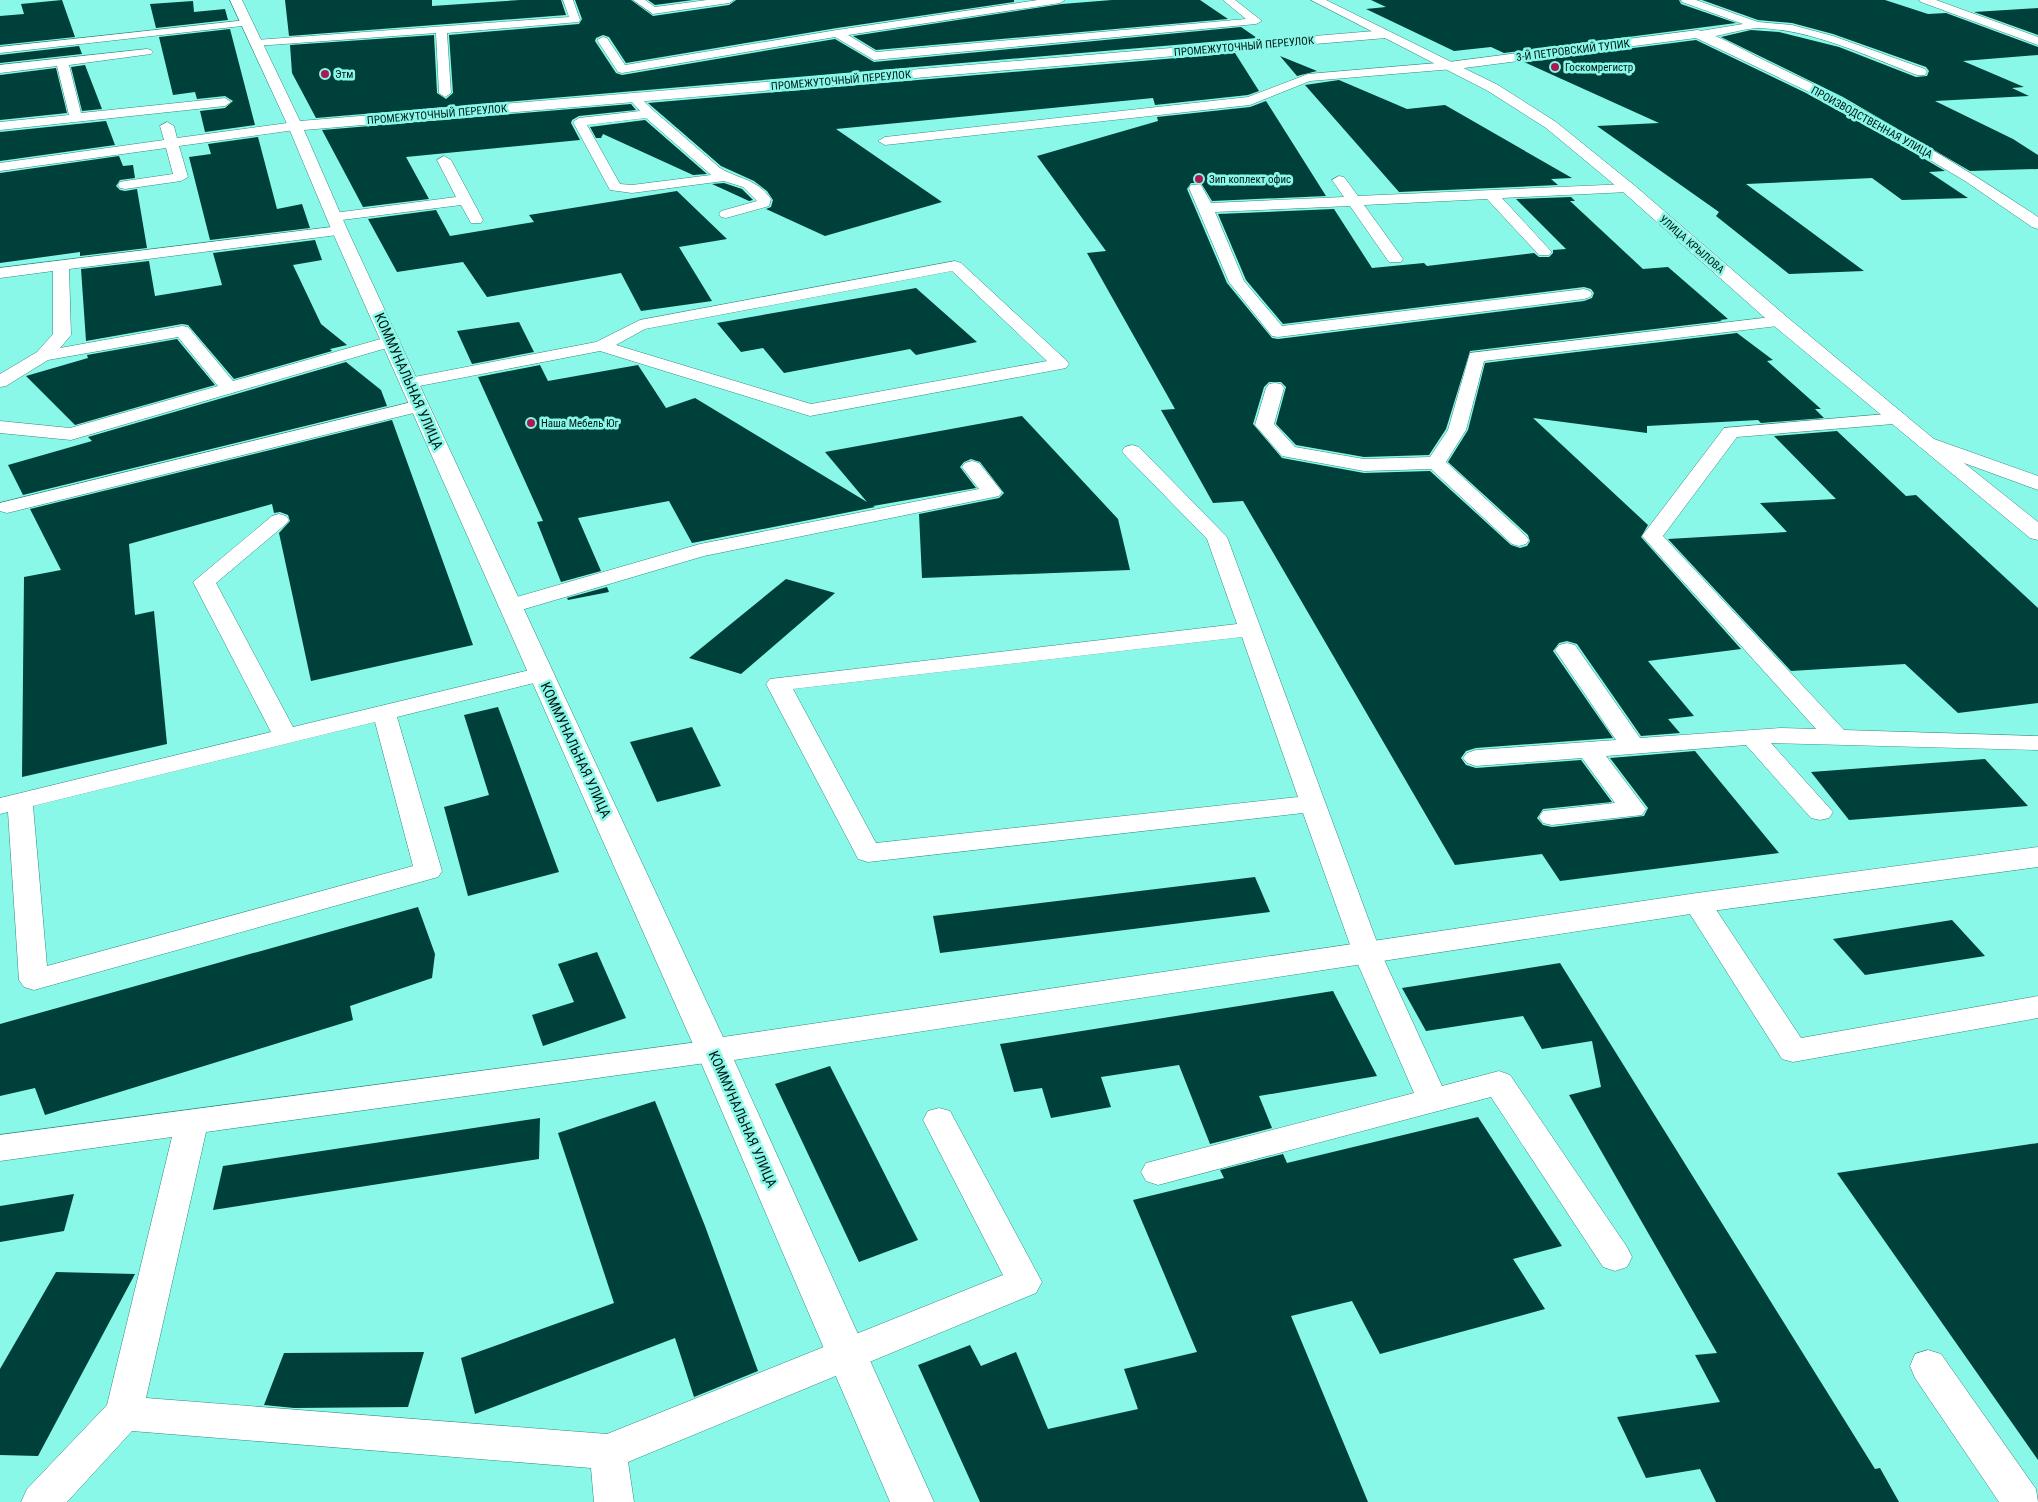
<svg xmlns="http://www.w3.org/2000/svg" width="2038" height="1502" viewBox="0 0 2038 1502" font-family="'Roboto Condensed',sans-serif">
<rect width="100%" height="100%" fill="#89f8e9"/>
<g fill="#00403a">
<path d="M62,0L75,37L0,45V16L24,14L21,4Z"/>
<path d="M285,0H432V6L520,0H561L566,15L289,36Z"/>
<path d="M575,0H631L653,16L729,5L736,0H1014V2L837,28L626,63L609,37L603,35L596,38L595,41L616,73L622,75L835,39L874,62L1241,27L1257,38L316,118L292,73L290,45L434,35L437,93L446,99L453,93L449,35L579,24L582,19Z"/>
<path d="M648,0H693L655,5Z"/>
<path d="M1112,0H1200L1228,19L876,50L853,36L1062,4Z"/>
<path d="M1371,0H1679L1681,4L1736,23L1504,53L1491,47L1454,51L1366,9L1386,7Z"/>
<path d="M1702,0H1885L1928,14L1946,13L2038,47V55L1963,61L2024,87L2012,88L2029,96L1935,101L2013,139L2038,155V169L1970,171L1843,97L1721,37L1751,30L1779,32L1839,47L1916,77L1927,76L1929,71L1926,67L1833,34L1792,23L1758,20Z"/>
<path d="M193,1L194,12L225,9L228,20L156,28L150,4Z"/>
<path d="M2038,8V35L1974,12Z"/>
<path d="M230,29L255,125L205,132L200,111L225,108L233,101L225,96L197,99L195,92L173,95L159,37Z"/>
<path d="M1696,40L1806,93L1899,144L1945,171L1929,172L1968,198L1902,200L1872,178L1746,184L1864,271L1789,274L1716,216L1719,212L1597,126L1659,123L1524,62Z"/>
<path d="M79,46L82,54L0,63V55Z"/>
<path d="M1235,53L1259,91L1248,95L1155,105L1153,98L836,129L942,202L825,236L766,209L771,207L773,200L767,191L754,181L721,166L648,103Z"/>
<path d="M1280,56L1317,71L1297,76Z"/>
<path d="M85,65L102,109L82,111L71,67Z"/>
<path d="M56,68L67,113L0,120V75Z"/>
<path d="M1339,80L1407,109L1445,105L1572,178L1551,179L1558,185L1399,192L1305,85Z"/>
<path d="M1266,101L1326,196L1212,201L1201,183H1191L1187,189L1227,283L1272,338L1278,339L1584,301L1592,298L1594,293L1591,289L1584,287L1283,324L1246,280L1218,214L1334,209L1372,268L1424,263L1427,266L1534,253L1539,257H1549L1553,253V250L1566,249L1516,199L1571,197L1575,201H1570L1643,269L1668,267L1728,319L1720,320L1722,321L1470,351L1446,429L1429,455L1364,457L1296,445L1276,424L1286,387L1281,382H1269L1264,387L1253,424L1282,458L1364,473L1430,471L1511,545L1520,548L1527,546L1530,541L1528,535L1448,462L1468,430L1485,363L1737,333L1773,360L1767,361L1821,409H1815L1824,418L1761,423L1758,420L1647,426V433L1533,418L1648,525L1641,537L1741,649L1648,661L1694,716L1668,719L1680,733L1641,736L1577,644L1567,641L1559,643L1553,651L1613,738L1476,748L1466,751L1461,758L1466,765L1476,768L1581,760L1612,802L1543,809L1537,818L1543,825L1552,827L1644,816L1648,808L1610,758L1695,751L1779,853L1560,881L1542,854L1455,865L1243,501L1213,503L1161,410L1175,409L1087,253L1106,251L1037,156L1158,121L1157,117L1250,107Z"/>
<path d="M631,104L636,110L579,116L572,120L571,123L580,140L406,157L429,199L363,207L322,130Z"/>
<path d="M645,120L707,174L693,175L603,134L601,138H596L590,127Z"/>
<path d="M106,121L115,145L0,161V132Z"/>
<path d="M258,137L277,209L302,204L310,228L210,240L189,157L211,154L208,144Z"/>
<path d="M119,156L123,166L133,165L135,178L120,180L116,186L120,190L125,191L137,189L147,248L80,256V252L0,263V173Z"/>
<path d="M724,183L742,189L753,200L749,201L712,184Z"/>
<path d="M677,191L727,239L679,247L712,301L641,311L621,273L487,297L463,262L397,272L368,219L436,210L450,236L534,222L529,215Z"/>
<path d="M315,240L322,260L293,265L321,324L347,345L330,349L332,351L234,379L188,325L182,324L86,341L81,269L149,261L155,296L222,285L213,253Z"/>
<path d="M916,288L977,342L916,355L910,349L784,373L763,348L741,352L717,323Z"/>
<path d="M519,322L534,352L472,364L457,331Z"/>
<path d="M177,339L215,385L75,425L26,376L88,358L87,355Z"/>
<path d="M346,362L381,390L387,406L23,495L8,465L92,441L88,437Z"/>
<path d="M540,365L548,381L638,365L666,408L695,398L867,502L825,452L1022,416L1118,519L1130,570L922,578L919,514L999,498L1004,493L980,462L971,459L964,462L960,467L976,488L873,506L875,507L692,543L669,501L578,518L601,571L561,582L537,522L543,521L478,377Z"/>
<path d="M392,420L473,645L311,681L279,533L290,521L288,515L280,512L274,513L272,504L129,544L135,615L154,611L167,744L22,777L24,577L61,570L30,509Z"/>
<path d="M1837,431L1906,496L1916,495L2038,608V703L1958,713L1905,664L1791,671L1668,539L1787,532L1760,503L1836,499L1774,436Z"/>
<path d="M786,579L835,593L741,674L689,658Z"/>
<path d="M607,587L609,592L568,600L567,598Z"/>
<path d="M498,707L559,872L468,896L444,807L489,795L464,715Z"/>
<path d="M692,727L721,786L657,802L630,742Z"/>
<path d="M1985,759L2028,806L1849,820L1811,772Z"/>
<path d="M1255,877L1270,912L940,953L933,916Z"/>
<path d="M418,907L435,954L432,978L350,1006L353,1020L45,1115L35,1088L0,1096V1024Z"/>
<path d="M1952,920L1985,956L1865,975L1833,939Z"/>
<path d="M597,952L626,1018L543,1046L532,1015L574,1002L558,964Z"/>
<path d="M1560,963L1875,1469L1880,1468L1899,1502H1716L1700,1469L1646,1478L1617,1417L1720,1402L1695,1355L1717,1353L1569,1095L1601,1087L1592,1041L1542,1049L1523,1016L1426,1031L1402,988Z"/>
<path d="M1333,991L1377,1076L1259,1096L1272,1128L1210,1144L1179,1065L1101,1077L1111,1107L1051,1118L1042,1088L1014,1092L1000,1044Z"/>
<path d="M830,1066L918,1240L859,1262L775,1084Z"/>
<path d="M655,1101L705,1226L758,1371L694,1397L675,1338L475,1414L461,1358L614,1303L558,1133Z"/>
<path d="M1478,1117L1562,1246L1513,1259L1545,1309L1380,1354L1352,1301L1291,1316L1368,1502H980L918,1365L970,1345L981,1366L1016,1352L1048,1429L1138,1409L1124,1369L1197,1352L1133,1200L1224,1178L1220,1170L1283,1154L1287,1163Z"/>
<path d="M540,1118L539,1159L213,1210L223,1166Z"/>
<path d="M2038,1143V1460L1837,1173Z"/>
<path d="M74,1194L64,1231L0,1242V1206Z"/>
<path d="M56,1272L135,1274L38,1456L0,1455V1369Z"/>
<path d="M424,1352L408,1407L294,1408L264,1405L284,1353Z"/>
</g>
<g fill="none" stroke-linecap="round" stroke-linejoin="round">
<defs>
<g id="service">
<path d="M563,0H573L580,20L579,22L447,33L451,93L445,97L439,93L436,33L256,46L250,43L256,40L569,17Z"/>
<path d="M633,0H645L655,7L707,0H734L729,3L653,14Z"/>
<path d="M1038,0H1065L1060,3L848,35L876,52L1246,19L1223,0H1235L1262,21L1256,24L874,60L835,37L622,73L618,72L597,40L603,37L607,38L625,65L837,30Z"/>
<path d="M1681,0H1696L1758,22L1792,25L1833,36L1925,69L1927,72L1925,75H1917C1866,56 1814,30 1759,28C1739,28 1712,41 1694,36L1692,34L1694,32L1743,24L1682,2Z"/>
<path d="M247,20L251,21L253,23L251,25L0,53V47Z"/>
<path d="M147,49L151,50L153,52L151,54L69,65L81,113L225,98L231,102L225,106L0,130V122L69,115L57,66L0,73V65Z"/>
<path d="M1449,62L1453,63L1455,66L1453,69L1310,81L1250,105L885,145L878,141L885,137L1248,97L1308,74Z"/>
<path d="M638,98L642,99L654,111L720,168C740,180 756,178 771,199L769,206L726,218L721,217L719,214L721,211L757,201L743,187L724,181L632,193L610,190L573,122L579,118L640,111L632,102ZM646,118L710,174L711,175L632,185L620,184L587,125Z"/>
<path d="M167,122L174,126L177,138L295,122L302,126L295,130L179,146L188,177L181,181L125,189L120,188L118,185L120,182L125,181L173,174L166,148L0,171V163L164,140L160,126Z"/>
<path d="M444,156L451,160L483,220L481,223H471L461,205L334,221L329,220L327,217L329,214L334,213L456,197L437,160Z"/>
<path d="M1339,176L1344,177L1358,196L1628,184L1633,185L1635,188L1633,191L1628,192L1502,198L1549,249L1552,252L1549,255H1539L1487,199L1364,205L1403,259L1401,262H1389L1350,206L1215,212L1244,281L1282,326L1584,289L1590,291L1592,294L1590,297L1584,299L1278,337L1272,336L1229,282L1189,188L1191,185H1201L1211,203L1344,197L1332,180Z"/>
<path d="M340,226L345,228L348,231L345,234L69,269L71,335L60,348L182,326L188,327L233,381L391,336L397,337L400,341L397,345L71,440L0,433V421L70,428L218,386L178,337L48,360L6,386L0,387V374L37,352L53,334V271L0,278V268Z"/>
<path d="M955,261L961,263L1066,360L1069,364L1066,368L810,416L600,351L409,388L403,387L400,383L403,379L409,378L596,342L640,320ZM952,271L1047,361L811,404L616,345L645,329Z"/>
<path d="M1780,316L1786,317L1788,321L1786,325L1484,361L1466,430L1446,462L1526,536L1529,540L1526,544L1519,546L1512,544L1431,469L1364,471L1282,456L1255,425L1266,388L1269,384L1275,383L1281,384L1284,388L1274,424L1295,447L1364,459L1430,457L1448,430L1470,353Z"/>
<path d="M420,400L426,402L429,406L426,410L7,513L0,511V503Z"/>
<path d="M1898,413L1905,415L1907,419L1905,423L1737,437L1663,536L1844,730L2038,736V750L1771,743L1833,812L1829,818L1820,820L1811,818L1746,745L1606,756L1646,809L1642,815L1552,825L1543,823L1539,817L1543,811L1615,803L1582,758L1476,766L1467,763L1463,758L1467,753L1476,750L1616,740L1555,650L1559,645L1567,643L1575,645L1640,738L1781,728L1816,729L1642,536L1724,428Z"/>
<path d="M1132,445L1139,447L1227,537L1381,953L1442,1086L1499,1071L1510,1075L1627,1247L1632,1257L1627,1267L1615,1271L1603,1267L1491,1097L1158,1185L1146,1181L1141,1172L1146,1163L1414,1093L1353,953L1303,813L868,862L858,859L855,853L766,684L770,679L1237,624L1207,539L1125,455L1122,451L1125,447ZM1242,637L1298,797L876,843L793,689Z"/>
<path d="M972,461L979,463L999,488L1002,492L999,496L704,556L511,613L503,611L500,606L503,601L700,544L979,489L962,467L965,463Z"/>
<path d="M279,514L286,516L289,520L286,524L216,583L293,727L542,667L550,669L554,674L550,679L397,717L442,871L438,877L34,990L24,987L19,980L8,812L0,814V798L271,732L193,582L272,516ZM375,722L413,866L47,966L33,806Z"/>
<path d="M1697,894L1707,896L1801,1038L2038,996V1018L1793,1062L1782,1059L1683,903L1687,896Z"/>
<path d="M713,1040L724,1043L728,1051L724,1059L713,1062L206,1132L146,1398L607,1434L1003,1275L923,1120L928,1111L939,1108L950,1111L1036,1271L1042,1282L1036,1293L628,1462L634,1502H594L591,1468L132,1431L67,1502H21L27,1489L107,1405L172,1137L0,1161V1135Z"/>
<path d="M1928,1350L1941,1354L2036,1489L2038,1502H1999L1915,1378L1910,1366L1915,1354Z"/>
</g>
<g id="minor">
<path d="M230,0H242L300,121L1386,30L1392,34L1386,38L304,130L348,231L723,1037L1697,893L2038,847V867L1697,913L734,1060L934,1502H890L696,1051L332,231L288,126Z"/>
<path d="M1919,0H1936L2038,37V45L1921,2Z"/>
<path d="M1698,30C1721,36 1752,55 1774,65C1866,108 1953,160 2038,217V229L2032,227L1965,181L1900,142L1807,91L1696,38L1449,70L1442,66L1449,62Z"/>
</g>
<path id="tertiary" d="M1927,437L1934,439L2038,522V540L2030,538L1920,447L1916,443L1920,439Z"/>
<path id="secondary" d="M1311,0H1326L1498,85L1556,122L1634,185L1787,317L1934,439L2038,476V490L1920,447L1773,325L1622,191L1546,128L1488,91Z"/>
</defs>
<use href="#service" stroke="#338a80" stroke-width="1"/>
<use href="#minor" stroke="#338a80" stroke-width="1"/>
<use href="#tertiary" stroke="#338a80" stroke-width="1"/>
<use href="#secondary" stroke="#338a80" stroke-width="1"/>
<use href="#service" fill="#fff" fill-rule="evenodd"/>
<use href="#minor" fill="#fff" fill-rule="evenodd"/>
<use href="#tertiary" fill="#fff" fill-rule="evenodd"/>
<use href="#secondary" fill="#fff" fill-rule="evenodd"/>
</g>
<g fill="#aa1953" stroke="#89f8e9" stroke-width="2">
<circle cx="1555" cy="67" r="5"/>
<circle cx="325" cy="74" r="5"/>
<circle cx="1199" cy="179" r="5"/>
<circle cx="531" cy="423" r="5"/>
</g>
<g text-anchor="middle" stroke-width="5" stroke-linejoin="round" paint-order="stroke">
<g font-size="11" fill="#011714" stroke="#89f8e9">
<text transform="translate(1244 46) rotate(-5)" y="4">ПРОМЕЖУТОЧНЫЙ ПЕРЕУЛОК</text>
<text transform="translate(1573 50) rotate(-7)" y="4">3-Й ПЕТРОВСКИЙ ТУПИК</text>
<text transform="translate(841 80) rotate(-5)" y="4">ПРОМЕЖУТОЧНЫЙ ПЕРЕУЛОК</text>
<text transform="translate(437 114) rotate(-5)" y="4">ПРОМЕЖУТОЧНЫЙ ПЕРЕУЛОК</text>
<text transform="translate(1872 122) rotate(29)" y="4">ПРОИЗВОДСТВЕННАЯ УЛИЦА</text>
<text transform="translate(1692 244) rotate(41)" y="4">УЛИЦА КРЫЛОВА</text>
</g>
<g font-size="11" fill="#011714" stroke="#89f8e9" text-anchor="start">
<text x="1565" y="71">Госкомрегистр</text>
<text x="335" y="78">Этм</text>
<text x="1209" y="183">Зип коплект офис</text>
<text x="541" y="427">Наша Мебель Юг</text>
</g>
<g font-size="14" fill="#011714" stroke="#89f8e9">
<text transform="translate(409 381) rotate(66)" y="5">КОММУНАЛЬНАЯ УЛИЦА</text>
<text transform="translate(576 750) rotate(65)" y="5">КОММУНАЛЬНАЯ УЛИЦА</text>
<text transform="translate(743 1119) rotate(66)" y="5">КОММУНАЛЬНАЯ УЛИЦА</text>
</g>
</g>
</svg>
